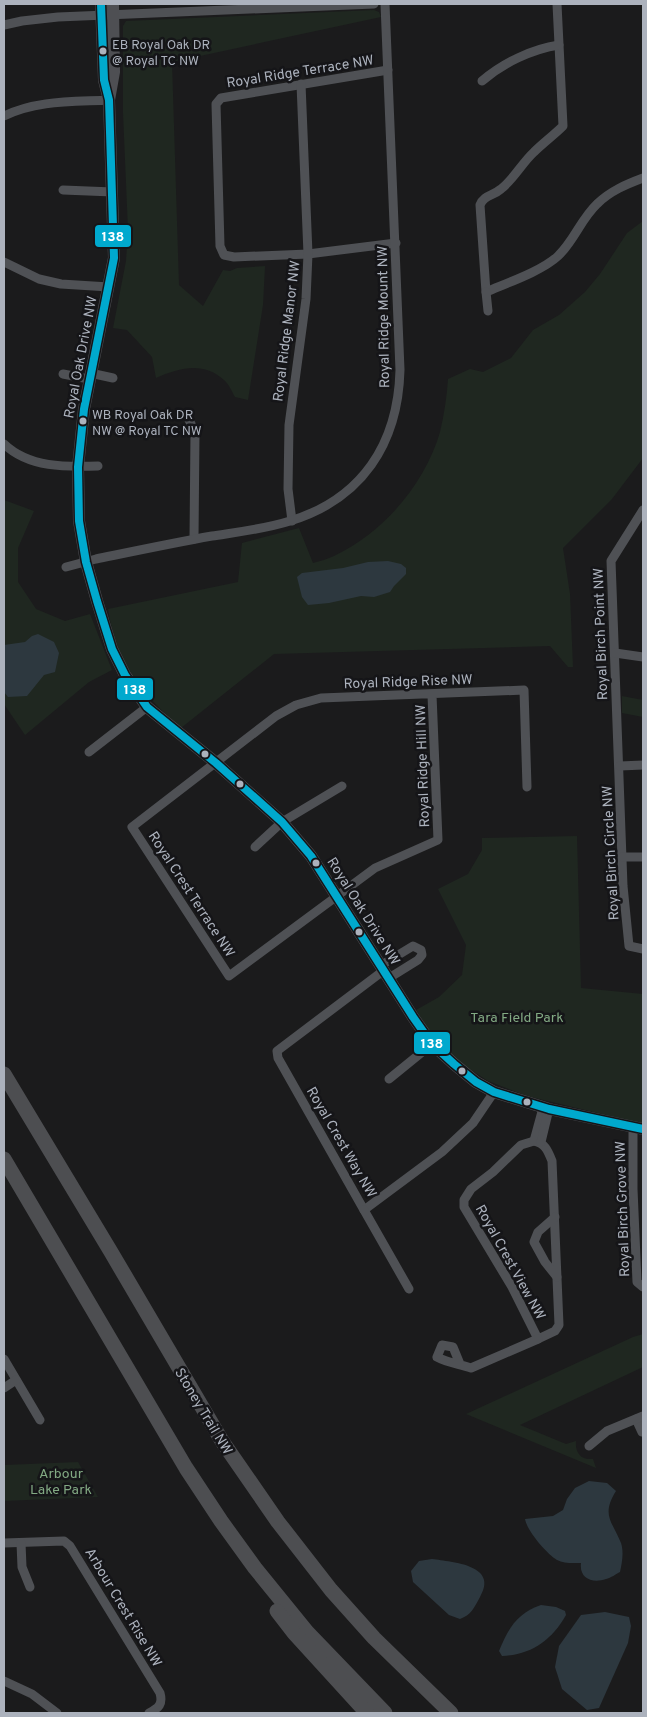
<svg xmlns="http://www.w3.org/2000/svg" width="647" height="1717" viewBox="0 0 647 1717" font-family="Overpass,sans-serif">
<rect width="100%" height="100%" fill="#1b1b1c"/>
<g fill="#1f2720">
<path d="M374,10L379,12L381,17L172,62L179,285L203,306L223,270L230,271L237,268L265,266L263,305L248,400L235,397C232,392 229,384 224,380C203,361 179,368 156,378L152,357L127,330L113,328L126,261L128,230L123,113V26L126,21Z"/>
<path d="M643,221V458L612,499L563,548L570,594L573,667H568L550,646L274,654L181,728C142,694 116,662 108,609L238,582L242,543L299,528L313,563C320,561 328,559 334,556C383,533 425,484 440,432C444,415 447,396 448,379L470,369L483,372L511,358L533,330L559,315L585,292L600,274L627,233Z"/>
<path d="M4,500L34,511L18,548V582L36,609L65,621L90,614L112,670L89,682L25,735L4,704Z"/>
<path d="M622,696L643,700V717L622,713Z"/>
<path d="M577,836L581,988L643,994V1124L527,1096L488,1081L465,1066L444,1049L431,1035L416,1010L439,997L462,975L466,945L438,889L468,874L482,850V838Z"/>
<path d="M643,1334V1367L520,1425L566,1444L576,1441C575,1452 580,1460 593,1459L596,1468L466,1414L633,1337Z"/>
<path d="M78,1462L98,1497L4,1501V1465Z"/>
</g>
<g fill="#2d383f">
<path d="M388,561L401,564L406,568V574L394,586L390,592L374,597L361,596L329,603L308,605L302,597L297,577L302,573L343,568L368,562Z"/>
<path d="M38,634L54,642L59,653L55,672L44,675L27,696L8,697L4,692V645L25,642L32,636Z"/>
<path d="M589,1481L607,1483L616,1491C601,1515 612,1521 621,1543C624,1552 622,1563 620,1572C616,1574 611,1578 606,1579C592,1584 579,1578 581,1563C574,1563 564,1564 557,1560C547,1554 527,1531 525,1519L553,1516L563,1510L567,1499L575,1488Z"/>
<path d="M432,1559C453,1562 499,1565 480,1597C474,1608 471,1615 460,1619L449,1615L413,1582L411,1571L419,1561Z"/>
<path d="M541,1605L556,1607L565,1611L566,1615C552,1640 531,1655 502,1656L499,1651C508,1629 517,1613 541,1605Z"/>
<path d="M605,1612L629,1617L631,1626L628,1643L599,1708L587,1710L562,1689L555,1667L559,1646L581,1615Z"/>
</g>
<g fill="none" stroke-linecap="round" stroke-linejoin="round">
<g stroke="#4f5155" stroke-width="9">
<path d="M557,4L563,126C554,135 543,143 534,152C522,163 514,179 501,189C493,196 484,195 480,205L486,292C507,283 542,271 558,256C574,241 581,219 597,204C610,191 627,184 643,178"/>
<path d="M4,25L22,21L58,17L374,4"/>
<path d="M388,70L221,98L216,104L220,246L224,255L234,257L308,254L396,243"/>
<path d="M482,81C503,63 532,49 559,45"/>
<path d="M4,116C37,100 73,102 109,100"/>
<path d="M63,190L113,192"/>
<path d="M4,262L39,279L61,284L109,287"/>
<path d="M486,292L488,311"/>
<path d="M90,373L113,378"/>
<path d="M63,374L89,379"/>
<path d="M189,420L195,432L194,539"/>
<path d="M4,444C29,468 66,467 98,466"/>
<path d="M643,510L611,561L623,886L629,946L643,949"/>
<path d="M292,521L288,489L289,425L306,299L308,254L301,84"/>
<path d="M66,567L96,559C135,551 173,543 212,536C238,532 265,529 290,521C362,499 398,444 400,370L385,4"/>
<path d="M615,653L643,657"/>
<path d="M432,695L438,840L375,868L229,976L132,827L276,716L296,705L321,698L524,690L527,787"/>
<path d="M89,752L147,707"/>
<path d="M620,766L643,765"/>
<path d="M255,847L282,822L342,786"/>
<path d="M623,857H643"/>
<path d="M380,966L413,946L421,950L422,955L418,960L389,978"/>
<path d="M383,971L277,1051L278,1058L364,1210L442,1152L473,1123L494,1092"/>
<path d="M389,1079L432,1044"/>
<path d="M633,1127V1189L637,1282L643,1287"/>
<path d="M534,1141C545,1143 548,1151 552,1161L559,1325L555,1331L538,1339L512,1287L464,1207V1200L471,1189L493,1172L521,1145Z"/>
<path d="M534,1141L543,1108"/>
<path d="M541,1142L549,1109"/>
<path d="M364,1210L409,1289"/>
<path d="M555,1217L538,1232L534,1242L545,1262L557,1277"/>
<path d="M4,1359L40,1420"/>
<path d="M460,1364L453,1347L442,1345L437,1357C448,1363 460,1364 471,1368L538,1339"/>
<path d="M4,1388L16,1380"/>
<path d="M636,1419L642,1432"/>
<path d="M589,1446L607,1431L643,1416"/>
<path d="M4,1543L64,1541L70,1546L160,1693C163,1704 159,1708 149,1713"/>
<path d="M21,1543L22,1567L30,1587"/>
<path d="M4,1681L32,1694L57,1713"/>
</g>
<g stroke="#4e4f53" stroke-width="12">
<path d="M101,4L104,80L108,96"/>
<path d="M113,4L114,72L109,100L114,258L84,409L78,467L79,521L86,562L97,601L112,649L125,675L147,707L216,763L282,822L311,856L413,1017L432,1044L454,1064L476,1082L494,1092L549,1109L643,1129"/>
</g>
<g stroke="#4d4e51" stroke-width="15">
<path d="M4,1074L111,1252L222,1441L278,1522L331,1590L374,1638L451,1713"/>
<path d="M4,1159L186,1468L221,1521L255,1568L307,1632L385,1713"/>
<path d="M277,1611L294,1633L367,1713"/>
</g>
<defs>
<path id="bus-1" d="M101,4L104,80L109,100L114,258L84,409L78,467L79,521L86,562L97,601L112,649L125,675L147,707L216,763L282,822L311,856L413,1017L432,1044L454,1064L476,1082L494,1092L549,1109L643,1129"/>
</defs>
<use href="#bus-1" stroke="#151518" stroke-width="11"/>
<use href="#bus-1" stroke="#00a9ce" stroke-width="8"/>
</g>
<g fill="#acb2bd" stroke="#151518" stroke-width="2">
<circle cx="103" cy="51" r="4.5"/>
<circle cx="83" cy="421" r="4.5"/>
<circle cx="205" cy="754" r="4.5"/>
<circle cx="240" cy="784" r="4.5"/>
<circle cx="316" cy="863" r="4.5"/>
<circle cx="359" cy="932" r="4.5"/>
<circle cx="462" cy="1071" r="4.5"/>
<circle cx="527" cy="1102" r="4.5"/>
</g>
<g text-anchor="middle" stroke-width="5" stroke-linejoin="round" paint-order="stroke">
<g font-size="13" fill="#acb2bd" stroke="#151518" text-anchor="start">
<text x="112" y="49">EB Royal Oak DR<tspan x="112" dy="16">@ Royal TC NW</tspan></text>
<text x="92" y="419">WB Royal Oak DR<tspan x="92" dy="16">NW @ Royal TC NW</tspan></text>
</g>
<g font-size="14" fill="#acb2bd" stroke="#151518">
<text transform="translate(300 71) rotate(-9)" y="5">Royal Ridge Terrace NW</text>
<text transform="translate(383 317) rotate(-91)" y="5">Royal Ridge Mount NW</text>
<text transform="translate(286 331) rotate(-83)" y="5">Royal Ridge Manor NW</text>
<text transform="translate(80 357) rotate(-79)" y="5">Royal Oak Drive NW</text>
<text transform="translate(600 634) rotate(-92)" y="5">Royal Birch Point NW</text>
<text transform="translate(408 681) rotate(-2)" y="5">Royal Ridge Rise NW</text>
<text transform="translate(422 766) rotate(-92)" y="5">Royal Ridge Hill NW</text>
<text transform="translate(610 853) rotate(-93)" y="5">Royal Birch Circle NW</text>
<text transform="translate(192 894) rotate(57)" y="5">Royal Crest Terrace NW</text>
<text transform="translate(364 911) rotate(58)" y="5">Royal Oak Drive NW</text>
<text transform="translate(342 1142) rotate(60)" y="5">Royal Crest Way NW</text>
<text transform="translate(622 1209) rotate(-92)" y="5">Royal Birch Grove NW</text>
<text transform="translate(511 1262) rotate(61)" y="5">Royal Crest View NW</text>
<text transform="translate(204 1411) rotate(59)" y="5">Stoney Trail NW</text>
<text transform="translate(124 1607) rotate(59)" y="5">Arbour Crest Rise NW</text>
</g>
<g font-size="14" fill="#82a983" stroke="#151518">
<text x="517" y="1022">Tara Field Park</text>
<text x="61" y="1478">Arbour<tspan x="61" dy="16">Lake Park</tspan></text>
</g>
</g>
<g stroke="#151518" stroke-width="2">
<rect x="94" y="224" width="38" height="24" rx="5" fill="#00a9ce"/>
<rect x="116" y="677" width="38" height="24" rx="5" fill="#00a9ce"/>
<rect x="413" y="1031" width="38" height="24" rx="5" fill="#00a9ce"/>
</g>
<g font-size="14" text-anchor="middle" font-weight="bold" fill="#fff">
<text x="113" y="241">138</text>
<text x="135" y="694">138</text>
<text x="432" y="1048">138</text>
</g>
<rect width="647" height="1717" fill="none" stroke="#acb2bd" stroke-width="10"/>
</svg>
